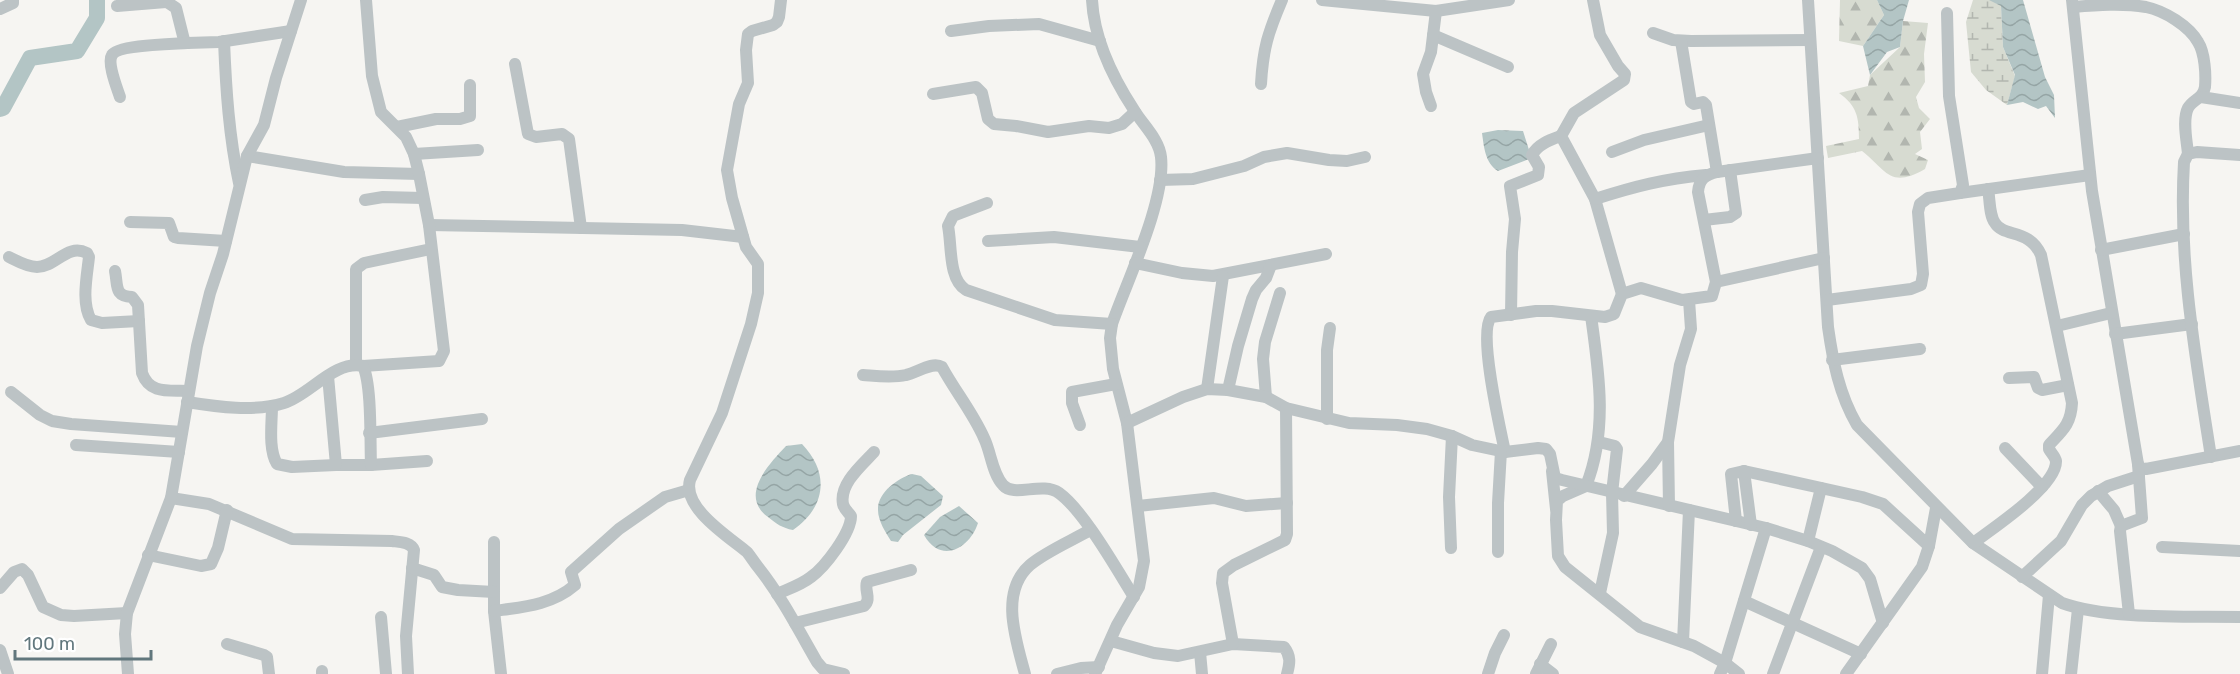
<svg xmlns="http://www.w3.org/2000/svg" width="2240" height="674" viewBox="0 0 2240 674" font-family="Rubik,sans-serif">
<defs>
<pattern id="forest-firs" width="22" height="20" patternUnits="userSpaceOnUse" patternTransform="scale(1.5)"><rect width="22" height="20" fill="#d7dbd1"/><path d="M5 1l3.5 6h-7zM16 11l3.5 6h-7z" fill="#b2b6af"/></pattern>
<pattern id="wetland-marsh" width="20" height="14" patternUnits="userSpaceOnUse" patternTransform="scale(1.5)"><rect width="20" height="14" fill="#d7dbd1"/><path d="M1 5h8M5 5V1M11 12h8M15 12V8" fill="none" stroke="#b2b6af"/></pattern>
<pattern id="water-waves" width="16" height="10" patternUnits="userSpaceOnUse" patternTransform="scale(1.5)"><rect width="16" height="10" fill="#b3c5c5"/><path d="M0 5q4-4 8 0t8 0" fill="none" stroke="#95a5a5"/></pattern>
</defs>
<rect width="100%" height="100%" fill="#f6f5f2"/>
<g fill="url(#forest-firs)">
<path d="M1840,0H1877L1884,15L1863,46L1839,41Z"/>
<path d="M1903,21L1928,23L1924,54L1925,82L1916,97L1919,108L1930,119L1920,132L1922,149L1915,154L1928,160L1925,169C1890,189 1887,171 1862,151L1828,158L1826,146L1859,139C1859,117 1857,106 1839,93L1868,86L1870,75L1900,47Z"/>
</g>
<path fill="url(#wetland-marsh)" d="M1973,0H1998L2001,6L2003,47L2015,76L2007,105L1986,90L1971,72L1966,22Z"/>
<g fill="url(#water-waves)">
<path d="M1877,0H1909L1903,21L1900,47L1887,52L1870,75L1863,46L1884,15Z"/>
<path d="M1989,0H2023L2045,77L2054,95L2055,118L2046,106L2038,109L2023,102L2007,105L2015,75L2003,47L2001,6Z"/>
<path d="M1498,130L1523,131L1530,153L1529,159L1498,171C1485,163 1484,147 1482,133Z"/>
<path d="M802,444C830,473 826,507 793,530C782,528 777,524 768,517C739,496 768,465 786,446Z"/>
<path d="M912,474L921,476L943,496L941,505L903,535L898,542L891,541C886,533 878,521 878,510C877,493 898,478 912,474Z"/>
<path d="M959,506L978,523C970,548 941,565 924,535L940,517Z"/>
</g>
<g fill="none" stroke-linecap="round" stroke-linejoin="round">
<path stroke="#b3c5c5" stroke-width="16" d="M0,109L3,108L30,58L77,51L97,18V0"/>
<g stroke="#bcc3c5" stroke-width="12">
<path d="M164,0L176,8L184,40L187,43L219,42L291,31"/>
<path d="M781,0L779,17L777,22L773,25L752,31L748,34L746,50L748,83L739,104L727,170L732,198L746,247L758,264V293L751,324L722,413L690,480C682,508 729,537 747,552C751,557 754,562 758,567C781,596 798,629 817,662L823,669L844,674"/>
<path d="M1092,0C1094,39 1113,78 1134,110C1143,125 1159,139 1161,157C1166,200 1127,281 1112,324L1110,338L1113,369L1127,423L1144,561L1139,587L1117,625L1095,674"/>
<path d="M1322,0L1436,11L1509,0"/>
<path d="M1593,0L1600,35L1618,66L1625,74L1624,80L1574,113L1561,136L1595,199L1622,294"/>
<path d="M1808,0L1828,327C1833,362 1839,394 1857,425L1973,543L2062,603C2109,620 2189,616 2240,617"/>
<path d="M2072,0L2092,191L2138,464L2140,468L2146,469L2240,451"/>
<path d="M117,6L166,2"/>
<path d="M2073,7C2097,5 2122,3 2146,7C2165,11 2189,26 2198,42C2205,53 2206,75 2205,87C2203,99 2193,99 2188,108C2182,120 2187,141 2188,154"/>
<path d="M0,9L13,3V0"/>
<path d="M951,31L989,26L1039,24L1100,41"/>
<path d="M1653,33L1673,40L1691,41L1810,40"/>
<path d="M1433,35L1508,67"/>
<path d="M224,41C226,90 229,136 239,183"/>
<path d="M1681,41L1691,102L1694,104L1703,102L1706,105L1717,172"/>
<path d="M515,64L528,134L536,137L562,134L569,139L581,228"/>
<path d="M1261,84C1263,48 1268,33 1282,0"/>
<path d="M933,94L976,87L982,93L988,119L994,124L1016,126L1048,132L1089,126L1109,128L1122,124L1135,112"/>
<path d="M120,97C117,88 107,63 112,55C117,45 174,44 187,43"/>
<path d="M2201,97L2240,103"/>
<path d="M1431,106L1426,92L1423,74L1431,52L1436,11"/>
<path d="M397,127L436,119H460L470,116V85"/>
<path d="M1612,152L1644,140L1709,125"/>
<path d="M414,154L478,150"/>
<path d="M247,156L344,172L419,174"/>
<path d="M1160,180L1193,179L1244,166L1264,157L1287,153L1329,160L1347,161L1365,157"/>
<path d="M1960,193L2090,175"/>
<path d="M1595,199C1636,186 1663,179 1706,175"/>
<path d="M365,200L383,197L423,198"/>
<path d="M987,203L953,216L948,226C952,245 948,279 966,290L1055,320L1112,324"/>
<path d="M1704,220L1730,217L1736,213L1730,170"/>
<path d="M130,222L169,223L174,237L178,238L226,241"/>
<path d="M429,225L682,230L743,237"/>
<path d="M988,241L1054,237L1140,247"/>
<path d="M2101,250L2184,234"/>
<path d="M9,257C17,261 27,267 37,267C56,267 67,243 87,253L89,257C87,276 81,303 91,320L102,323L139,321"/>
<path d="M1135,263L1182,273L1213,276L1326,254"/>
<path d="M115,271C118,286 114,296 132,297L138,305L142,373C150,395 169,390 189,391"/>
<path d="M1716,282L1824,258"/>
<path d="M1827,300L1911,289L1921,285L1923,274L1918,212L1920,204L1928,198L1960,193L1963,185L1949,96L1947,13"/>
<path d="M1511,315L1512,252L1515,219L1510,186L1538,175L1539,167L1532,155C1538,144 1550,140 1561,136"/>
<path d="M1591,316C1599,373 1608,431 1586,486L1563,496L1557,501L1556,520L1558,556L1565,567L1640,627L1694,646L1725,663L1739,674"/>
<path d="M2057,326L2111,313"/>
<path d="M2115,334L2192,324"/>
<path d="M1832,360L1920,349"/>
<path d="M356,365V269L364,263L431,249"/>
<path d="M363,366L439,361L444,351L429,225L419,174L414,154L406,137L381,112L372,76L366,0"/>
<path d="M863,375C877,376 892,378 906,375C917,373 932,361 942,367C955,391 973,413 984,438C991,452 992,473 1003,485C1014,498 1042,481 1059,493C1084,511 1117,570 1134,597"/>
<path d="M328,376L336,465H371L427,461"/>
<path d="M2009,378L2034,377L2038,388L2042,390L2068,385"/>
<path d="M1207,389L1223,276"/>
<path d="M1228,390L1238,346L1252,299L1256,290L1266,278L1271,265"/>
<path d="M11,392L40,415L52,421L71,424L182,432"/>
<path d="M1266,397L1263,359L1265,342L1280,293"/>
<path d="M187,402C218,407 254,412 284,403C310,395 334,360 363,366C372,385 370,442 371,465"/>
<path d="M272,406C272,423 268,449 277,464L292,467L336,465"/>
<path d="M1327,419V350L1330,328"/>
<path d="M1127,423L1183,397L1207,389L1228,390L1266,397L1286,408L1349,423L1397,425L1427,429L1452,436L1472,445L1505,452L1538,448L1546,449L1550,454L1555,478L1562,480L1766,528L1808,541L1832,551L1862,568L1870,579L1883,623"/>
<path d="M1080,425L1072,403V392L1116,384"/>
<path d="M369,433L482,419"/>
<path d="M1599,442L1615,446L1617,449L1612,493L1613,533L1600,593"/>
<path d="M1668,442L1669,506"/>
<path d="M76,445L179,452"/>
<path d="M2005,448L2042,487"/>
<path d="M1505,452C1500,428 1478,333 1491,317L1536,311H1552L1605,317L1614,314L1622,294L1641,288L1682,300L1712,296L1716,282L1698,192C1699,179 1705,175 1717,172L1818,158"/>
<path d="M2211,457C2196,360 2178,261 2184,162L2188,154L2197,152L2240,155"/>
<path d="M1552,471L1556,509"/>
<path d="M1744,471L1751,525"/>
<path d="M2098,491L2114,510L2121,526"/>
<path d="M1624,496L1652,464L1668,442L1680,365L1691,329L1689,300"/>
<path d="M171,498L209,504L292,539L392,541C400,542 411,542 414,550L406,636L408,674"/>
<path d="M1138,506L1214,498L1246,506L1287,503"/>
<path d="M1736,521L1731,474L1744,471L1862,497L1883,504L1929,546"/>
<path d="M1808,541L1821,488"/>
<path d="M494,542V611L501,674"/>
<path d="M1973,543C1992,529 2057,486 2056,461C2055,456 2051,453 2049,449V445C2063,430 2071,424 2072,403L2041,255C2029,228 2004,238 1995,223C1989,215 1990,199 1988,189"/>
<path d="M2162,547L2240,551"/>
<path d="M1451,548L1449,497L1452,436"/>
<path d="M1498,552V503L1501,451"/>
<path d="M148,555L201,566L211,564L218,548L227,510"/>
<path d="M412,568L434,575L442,587L458,590L494,592"/>
<path d="M2022,577L2061,541L2082,505L2091,496L2108,486L2139,476"/>
<path d="M0,588L14,572L22,569L28,575L43,607L61,615L74,616L127,613"/>
<path d="M777,594C788,589 801,585 811,577C825,567 851,533 851,516C848,512 844,509 843,504C839,484 862,465 874,452"/>
<path d="M1744,601L1861,654"/>
<path d="M494,611C523,607 552,605 575,585L571,572L619,529L665,497L689,490"/>
<path d="M2129,614L2120,531L2121,526L2142,518L2138,464"/>
<path d="M381,617L386,674"/>
<path d="M795,623L864,606C872,599 864,591 867,582L911,570"/>
<path d="M1111,641L1154,653L1178,656L1233,644L1284,647C1291,656 1290,663 1287,674"/>
<path d="M1683,642L1689,510"/>
<path d="M227,644L264,655L267,657L269,674"/>
<path d="M1233,644L1222,583L1223,573L1234,565L1285,540L1287,534L1286,408"/>
<path d="M0,650L8,674"/>
<path d="M1200,652L1202,674"/>
<path d="M1540,664L1553,674"/>
<path d="M322,671V674"/>
<path d="M128,674L125,634L127,613L171,498L197,346L210,293L223,254L247,156L264,125L276,78L301,0"/>
<path d="M1025,674C1016,640 999,592 1030,565C1045,552 1073,540 1090,530"/>
<path d="M1057,674L1081,668L1099,667"/>
<path d="M1488,674L1495,653L1504,635"/>
<path d="M1536,674L1551,644"/>
<path d="M1720,674L1725,663L1766,528"/>
<path d="M1773,674L1821,547"/>
<path d="M1846,674L1922,567L1929,546L1936,508"/>
<path d="M2042,674L2049,595"/>
<path d="M2071,674L2078,609"/>
</g>
</g>
<path d="M15 650v9h136v-9" fill="none" stroke="#61777d" stroke-width="3"/>
<text x="24" y="650" font-size="18" fill="#61777d" stroke="#ffffff" stroke-width="4.5" paint-order="stroke">100 m</text>
</svg>
